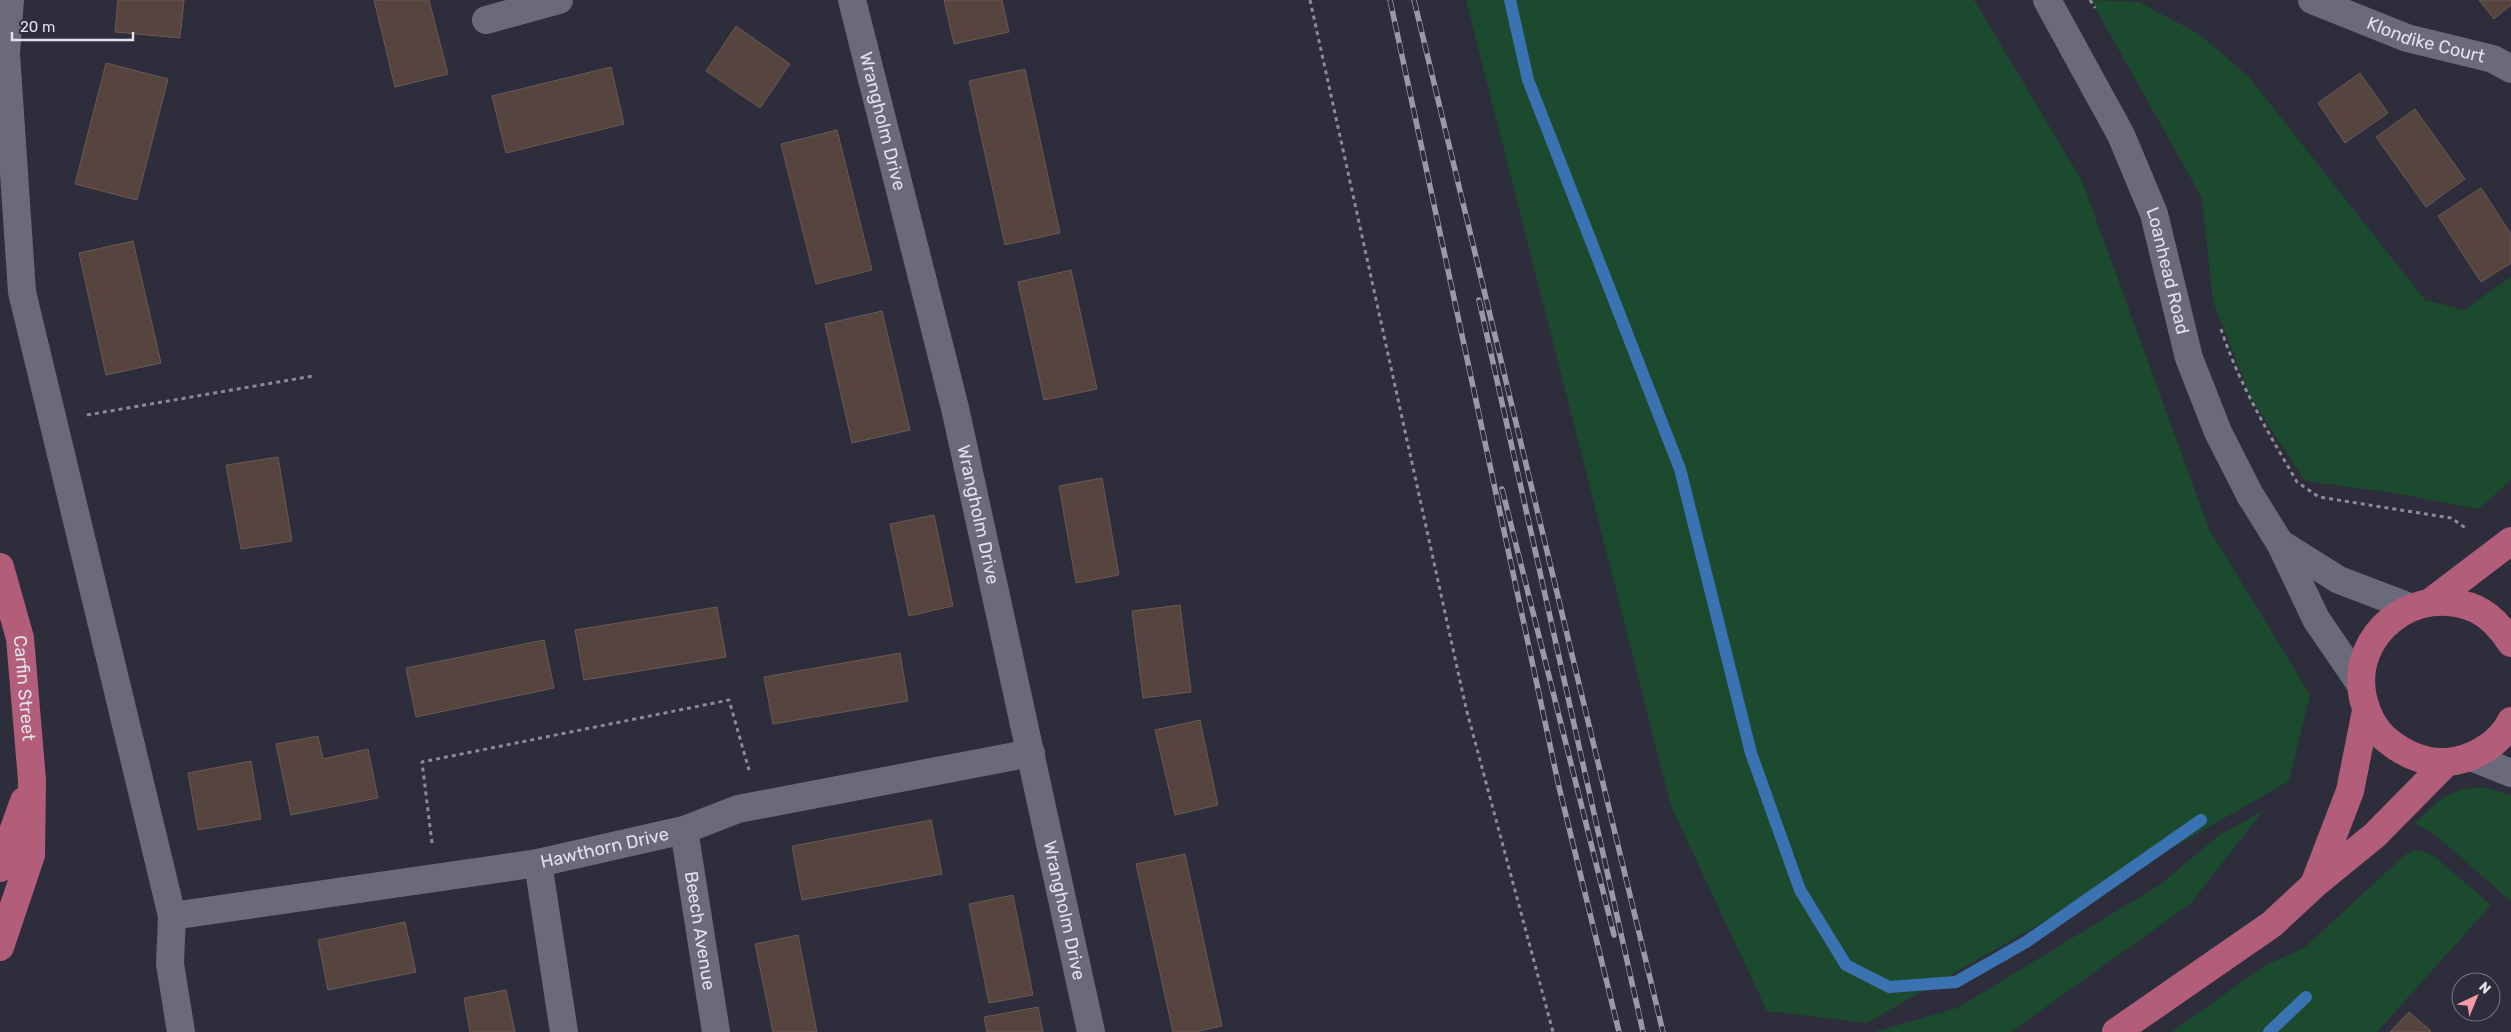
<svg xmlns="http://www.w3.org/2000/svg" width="2511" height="1032" viewBox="0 0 2511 1032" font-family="Rubik,sans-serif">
<rect width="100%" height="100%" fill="#2e2d3b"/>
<g fill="#1c4a2f">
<path d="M1466,0H1974L2082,181L2209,529L2310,695L2289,781L1867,1023L1767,1011L1671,806Z"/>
<path d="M2091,0L2139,2L2199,34L2248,76L2425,300L2464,310L2511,277V480L2479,509L2388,492L2305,481L2251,398L2213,301L2202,198Z"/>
<path d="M2483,787L2511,795V901L2435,835L2415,823C2441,799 2447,789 2483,787Z"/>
<path d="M2263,811L2190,904L2011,1032H1874L1957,1008L2161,884L2219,835Z"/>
<path d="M2416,850L2425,852L2435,857L2491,905L2377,1032H2171L2266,965L2304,948L2407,853Z"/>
</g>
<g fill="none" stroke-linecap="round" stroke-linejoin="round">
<g stroke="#3b73b2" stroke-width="12">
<path d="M1510,0L1528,80L1680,469L1751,753L1800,890L1846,965L1889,987L1956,982L2026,942L2201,820"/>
<path d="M2269,1032L2306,997"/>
</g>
</g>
<g fill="#56443f" stroke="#6c5954">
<path d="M118,0H184L180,38L115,32Z"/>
<path d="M374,0H429L448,74L395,87Z"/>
<path d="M944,0H1002L1009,32L954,44Z"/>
<path d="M2479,0H2511V5L2494,19Z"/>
<path d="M736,26L790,64L760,108L706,71Z"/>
<path d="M106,63L168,79L137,200L75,184Z"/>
<path d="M611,67L624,124L506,153L492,96Z"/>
<path d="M1025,69L1060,233L1005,245L969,81Z"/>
<path d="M2360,73L2388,113L2345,143L2318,103Z"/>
<path d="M2415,109L2465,179L2426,207L2376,137Z"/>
<path d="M837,130L872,270L816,284L781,144Z"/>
<path d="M2481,188L2511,234V263L2481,282L2438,216Z"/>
<path d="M133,241L161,363L106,375L79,253Z"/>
<path d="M1071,270L1097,389L1044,400L1018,282Z"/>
<path d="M882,311L910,430L852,443L825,324Z"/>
<path d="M278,457L292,541L241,549L226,465Z"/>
<path d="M1102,478L1119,575L1076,583L1059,486Z"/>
<path d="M934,515L953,606L909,616L890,524Z"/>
<path d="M1180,605L1191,692L1143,698L1132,611Z"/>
<path d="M717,607L726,657L584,680L575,630Z"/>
<path d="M544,640L554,688L416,717L406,668Z"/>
<path d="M900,653L908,701L773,724L764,677Z"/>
<path d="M1200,720L1218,805L1175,815L1155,730Z"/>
<path d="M318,736L323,759L368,749L378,798L291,815L276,744Z"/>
<path d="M251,761L261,819L198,830L188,773Z"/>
<path d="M931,820L942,874L802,900L792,846Z"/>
<path d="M1185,854L1222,1026L1195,1032H1173L1136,864Z"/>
<path d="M1013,895L1033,995L989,1003L969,904Z"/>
<path d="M405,922L416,972L328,990L318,940Z"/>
<path d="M798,935L817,1032H773L755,944Z"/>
<path d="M506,990L515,1032H470L464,998Z"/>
<path d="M1038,1007L1043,1032H987L984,1017Z"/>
<path d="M2409,1012L2431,1031L2430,1032H2390Z"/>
</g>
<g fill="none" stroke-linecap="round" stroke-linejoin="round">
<g stroke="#8c8b97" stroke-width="3" stroke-dasharray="4 4" stroke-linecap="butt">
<path d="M1310,0L1466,708L1553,1032"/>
<path d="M2090,0L2095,8"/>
<path d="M2221,329C2239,384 2268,432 2297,482L2319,497L2451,518L2467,529"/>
<path d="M87,415L313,376"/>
<path d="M432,843L422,762L729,700L749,770"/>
</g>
<g stroke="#6b6a7a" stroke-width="28">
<path d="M10,0L6,54L22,292L172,916L170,964L181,1032"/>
<path id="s1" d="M852,0L955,408L1091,1032"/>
<path id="s2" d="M2047,0L2121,135L2154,214L2189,358L2218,432L2250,495L2280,543L2316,619L2361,685"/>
<path id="s3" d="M2312,0L2407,38L2493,59L2511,69"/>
<path d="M486,20L559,0"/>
<path d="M2280,543L2339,580L2410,607"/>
<path d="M2471,757L2511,773"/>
<path id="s4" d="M684,830L716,1032"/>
<path d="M538,863L564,1032"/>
<path id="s5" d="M172,916L538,863L684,830L738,809L1031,753"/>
</g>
<g stroke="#b25d7a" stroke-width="28">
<path id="s6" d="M0,567L20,638L32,780L31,855L0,947"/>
<path d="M2432,601L2511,541"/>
<path d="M2511,643C2502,629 2491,616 2476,609C2416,582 2349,634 2363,698C2367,714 2374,730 2387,740C2404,754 2423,763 2446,762C2471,761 2500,744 2511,721"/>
<path d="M0,868L24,801"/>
<path d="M2315,882L2350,791L2366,711"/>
<path d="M2116,1032L2272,924L2315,884L2375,835L2447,762"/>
</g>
<defs>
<g id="rail">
<path d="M1390,0L1559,787L1619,1032"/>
<path d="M1414,0L1663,1032"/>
<path d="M1479,300L1643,1032"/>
<path d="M1502,489L1614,935"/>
</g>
</defs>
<use href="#rail" stroke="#9a99a5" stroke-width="5.5"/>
<use href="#rail" stroke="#2e2d3b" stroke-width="4" stroke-dasharray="11" stroke-linecap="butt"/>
</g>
<g text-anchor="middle" stroke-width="4" stroke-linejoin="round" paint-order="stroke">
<g font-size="18" fill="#e2e1eb" stroke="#2e2d3b">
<text dy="6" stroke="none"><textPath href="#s3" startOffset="121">Klondike Court</textPath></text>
<text dy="6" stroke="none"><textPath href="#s1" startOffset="125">Wrangholm Drive</textPath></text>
<text dy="6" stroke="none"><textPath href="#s2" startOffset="298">Loanhead Road</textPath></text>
<text dy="6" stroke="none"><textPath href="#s1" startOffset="530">Wrangholm Drive</textPath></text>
<text dy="6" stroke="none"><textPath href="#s6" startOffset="124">Carfin Street</textPath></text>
<text dy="6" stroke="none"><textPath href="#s5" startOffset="438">Hawthorn Drive</textPath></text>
<text dy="6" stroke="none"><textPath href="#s1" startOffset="935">Wrangholm Drive</textPath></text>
<text dy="6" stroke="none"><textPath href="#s4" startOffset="102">Beech Avenue</textPath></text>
</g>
</g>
<g transform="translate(2476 997) rotate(44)"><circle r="24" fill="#2e2d3b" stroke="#767581"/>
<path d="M0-4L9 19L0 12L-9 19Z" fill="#f49aa4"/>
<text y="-8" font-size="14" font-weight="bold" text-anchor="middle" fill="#e2e1eb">N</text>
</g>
<path d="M12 32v8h121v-8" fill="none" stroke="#e2e1eb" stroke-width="2.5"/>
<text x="20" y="32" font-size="15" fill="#e2e1eb" stroke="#2e2d3b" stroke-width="4" paint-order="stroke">20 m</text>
</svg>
